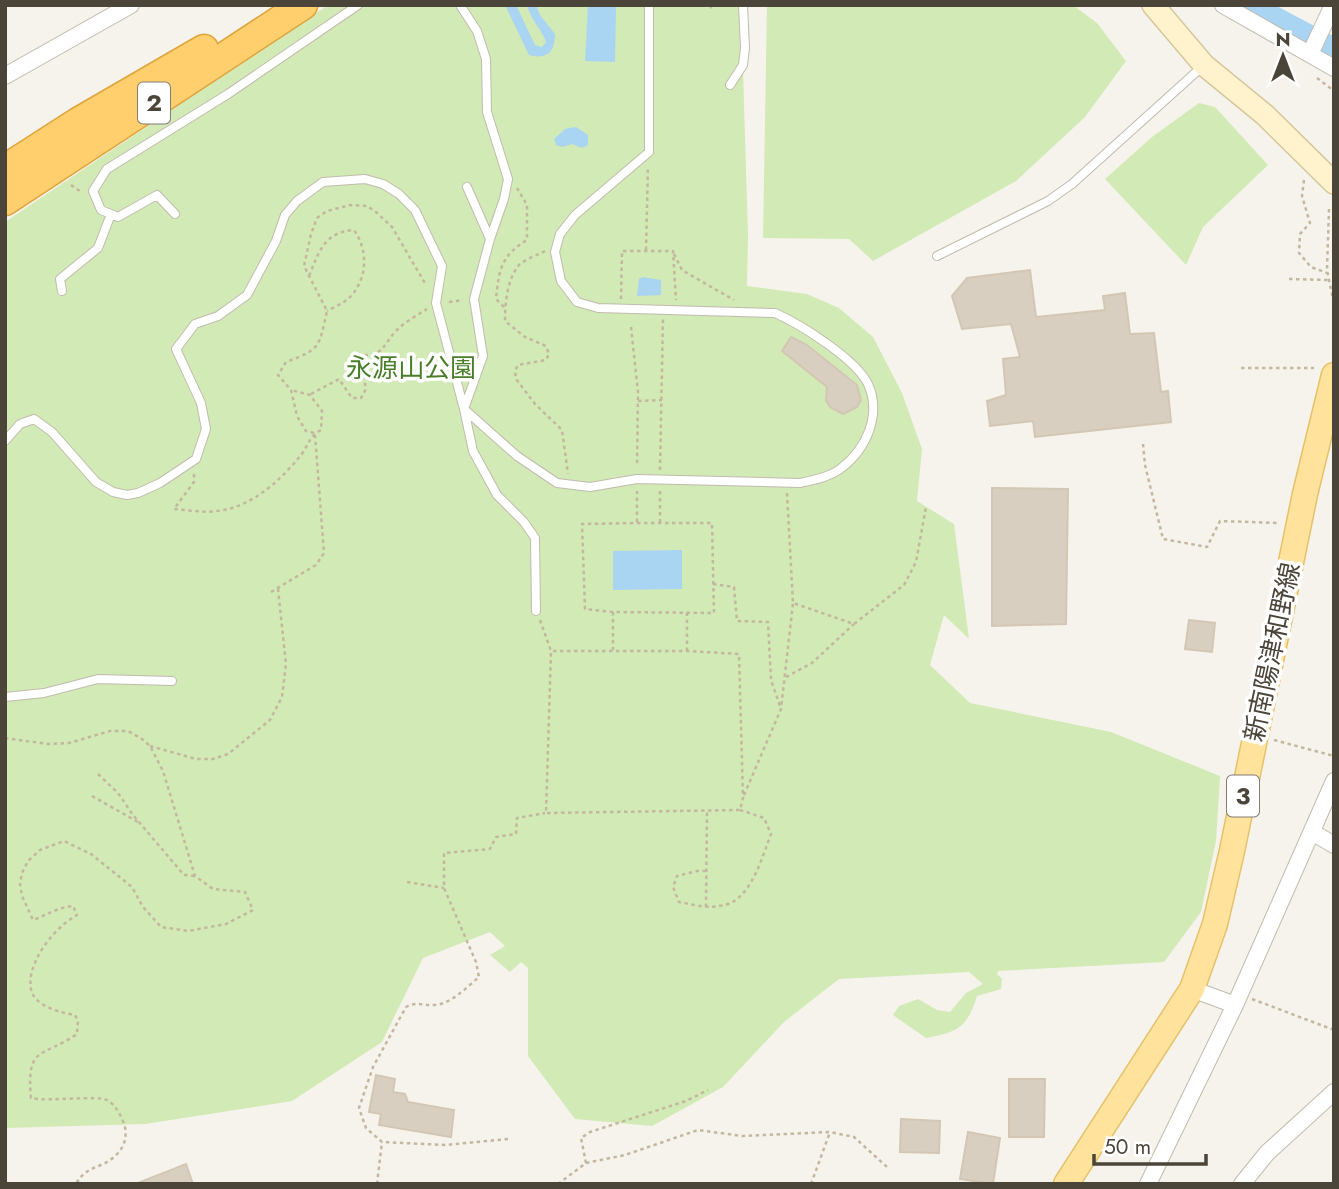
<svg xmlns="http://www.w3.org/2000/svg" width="1339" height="1189" font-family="Jost,'Noto Sans JP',sans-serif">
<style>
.green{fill:#d2eab5}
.water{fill:#a9d4f2}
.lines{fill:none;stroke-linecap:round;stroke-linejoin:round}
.river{stroke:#a9d4f2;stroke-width:26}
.building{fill:#d8cfc1;stroke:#d3c7b4;stroke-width:2}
.lane-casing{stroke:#c2bbae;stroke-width:10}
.street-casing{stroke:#c2bbae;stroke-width:18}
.secondary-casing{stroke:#d6c79b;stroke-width:24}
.primary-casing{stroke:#e6c16a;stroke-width:27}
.highway-casing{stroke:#e0a43c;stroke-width:31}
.path{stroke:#c4b79f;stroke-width:2.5;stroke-dasharray:3.5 3.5;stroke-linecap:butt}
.lane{stroke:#fff;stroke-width:8}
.street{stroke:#fff;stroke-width:16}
.secondary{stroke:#fff3cd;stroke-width:21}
.primary{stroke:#ffe39c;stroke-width:24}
.highway{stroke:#ffcf6e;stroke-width:28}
.labels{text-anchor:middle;stroke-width:7;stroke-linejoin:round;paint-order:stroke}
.shield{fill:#fff;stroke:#817c74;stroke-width:2}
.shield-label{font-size:24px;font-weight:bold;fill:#4b4439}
.park-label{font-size:26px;fill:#4a7f2a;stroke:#fff}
.street-label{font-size:26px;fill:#4b4439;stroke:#fff}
</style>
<rect width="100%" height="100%" fill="#f6f3ec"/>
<!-- green -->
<path class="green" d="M328,5H741L748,236L747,286L807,294L839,308L873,337L902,393L922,449L917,501L954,524L969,639L944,615L930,665L970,703L1111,732L1220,776L1216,841L1201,912L1164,962L998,971L997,974L1002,979L1001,989L977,996C967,1028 958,1032 926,1038L893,1015L899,1006L918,999L937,1010L950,1012L966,993L983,984L969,972L839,979L784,1022L723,1087L652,1126L575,1119L528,1056V968L521,962L510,972L490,955L505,946L490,932L423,958L382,1042L292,1101L145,1124L5,1128V222Z
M767,5H1073L1097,23L1126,61L1085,117L1016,181L873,261L849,239L763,238Z
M1199,103L1215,107L1268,165L1203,227L1186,265L1105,179L1152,137Z"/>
<!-- water -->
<path class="water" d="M505,5H516L535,45L542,47L546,42C541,28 531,21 527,5H536L540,15L555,34C555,52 547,60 529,55Z
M588,5H616L615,62L585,61Z
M576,127L588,135V145L582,148L572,144L562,147L556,145L554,139L565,129Z
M642,277L661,280V295L637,296L639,279Z
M682,550V589L613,590V551Z"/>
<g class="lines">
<!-- river -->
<path class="river" d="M1247,5L1334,51"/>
</g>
<!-- building -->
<path class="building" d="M1030,270L1036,317L1105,310L1103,296L1125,293L1130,334L1154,333L1161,392L1168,391L1171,422L1035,437L1033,421L990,426L987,401L1006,395L1003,359L1020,357L1011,324L962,329L952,296L967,278Z
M791,337L807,345L857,385L861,400L857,407L843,414L830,407L826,400L827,387L782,351Z
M992,488L1068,489L1066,624L992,626Z
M1189,620L1215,623L1212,652L1185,649Z
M376,1075L395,1079L393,1092L405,1094L408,1102L454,1110L451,1137L379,1125L381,1114L369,1112Z
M1009,1079H1045L1044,1137H1009Z
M901,1119L940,1121L939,1153L900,1152Z
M968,1132L1000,1138L993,1184L960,1179Z
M186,1164L193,1184H138V1183Z"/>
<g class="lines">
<!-- lane casing -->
<g class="lane-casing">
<path id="lane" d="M460,5L477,31L486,59L487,112L508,179L504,199L490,239L474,299L483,356L464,409L473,451L497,495L524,522L535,538L536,611
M730,85L743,65L745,48L743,5
M467,187L490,239
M175,214L157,195L118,217L101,210L93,191L107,169L228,94L358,5
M937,256L1048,201L1072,184L1204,65
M62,291L60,279L98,248L111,214
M5,441L20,424L34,419L52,432L96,482L113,492L127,495L138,493L160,483L196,459L206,429L201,403L176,349L195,324L218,316L247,295L276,241L285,215L297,201L323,182L365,179L383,184L399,194L415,210L442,266L436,303L464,409L517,456L557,483L590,487L637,479L800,483C814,480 829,477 840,469C866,450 882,415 868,384C856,359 800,324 775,313L598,308L577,302L561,281L555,252L560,234L575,215L649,152V5
M5,697L44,693L98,679L172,681"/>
</g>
<!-- street casing -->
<g class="street-casing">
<path id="street" d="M1223,5L1334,68
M1310,54L1333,5
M5,76L131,5
M1312,832L1334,845
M1192,989L1235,1005
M1148,1184L1235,1005L1334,781
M1242,1184L1267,1153L1334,1092"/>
</g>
<!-- secondary casing -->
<g class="secondary-casing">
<path id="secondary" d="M1153,5L1204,65L1265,115L1334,183"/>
</g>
<!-- primary casing -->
<g class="primary-casing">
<path id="primary" d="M1066,1184L1192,989L1215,924L1232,851L1305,494L1334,375"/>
</g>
<!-- highway casing -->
<g class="highway-casing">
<path id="highway" d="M5,169L78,122L204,49
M5,201L303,5"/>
</g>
<!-- path -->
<path class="path" d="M711,5V10
M1317,78L1334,91
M1304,180L1302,196L1310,223L1300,234L1299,253L1311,267L1327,273
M71,185L78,190L83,191
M1329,209L1327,270L1334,304
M646,250L648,166
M545,251C538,255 525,259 519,265C507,279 505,304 505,321L525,337L546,346L549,354L546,360L518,365L515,371L516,379L535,404L562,430L568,474
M674,254L682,270L734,300
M309,276C319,252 324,232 354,230C368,250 368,277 351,296C345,303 334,307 327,311
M1289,279L1328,280
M621,299L622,251H673L676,300
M449,302L463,300
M504,307L496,299C499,269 501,256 527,240V205L517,188
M631,327L638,392L637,466
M1241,368H1314
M311,394L339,379L352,398H361L366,389L360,356C385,354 381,348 395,332C403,323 416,316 427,309
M638,401L662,400
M314,433L306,431L297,416L291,390L278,375L286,362C321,349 319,347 327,311L304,266L311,234L317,218L327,211L350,205L367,206L376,212L392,227L426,285
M1143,444L1145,465L1163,539L1207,547L1220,521L1278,523
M660,470L663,319
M194,474V482L174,509C188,510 204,513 217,511C252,507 280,481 301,455C308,446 310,435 321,430L322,411L310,395L291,390
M660,491V523
M787,493L793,603L854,624L904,585L916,562L926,507
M637,522V491
M637,523H712L714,613L613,612L585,609L582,524Z
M713,584L734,587L737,621L768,622L771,680L780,706
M271,592L316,565L324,553L315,435
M613,612V650
M540,620L551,651L546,813L740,810L743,798L739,654L687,651H551
M687,651V612
M786,677L812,663L854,624
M5,738L48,744L69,743L110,731H128L142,739L150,746L163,771L195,876L213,889L245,892L253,910L226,924L188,931L161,927L143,907L132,887L91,854L64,841L40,850L28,861L22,873L20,884L22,896L33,920C47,915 58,907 73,906L77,915C55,927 23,965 32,993C38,1007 62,1013 75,1015L78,1021L77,1034C42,1058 26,1045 31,1098C49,1102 97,1095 107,1100C116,1105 122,1117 125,1127C127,1138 124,1148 115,1156C102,1169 86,1165 76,1184
M1274,740L1334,756
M150,746L196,759H213L228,754L270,720L282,697L286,664L278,589
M98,774L118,793L133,815L184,875L195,876
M744,795L781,709L793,603
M92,796L138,822
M706,871H697L677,876L673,887L679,902C694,905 709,909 724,905C751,900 762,857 771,834L764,818L740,810
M407,882L444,888
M706,907L707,810
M1252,999L1334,1030
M508,1139L445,1145L382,1142L366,1128L359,1108L373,1067L406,1007C417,1001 423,1006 434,1005C450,1005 467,987 479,977L476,962L444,888V853L490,849L496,837L516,834L517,818L545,813
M586,1163L581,1138L590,1132L686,1101L708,1090
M377,1184L382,1142
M558,1184L586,1163L625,1155L698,1130L742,1136L830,1132L854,1137L887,1167
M811,1184L830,1132"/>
<!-- lane -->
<use href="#lane" class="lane"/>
<!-- street -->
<use href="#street" class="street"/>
<!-- secondary -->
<use href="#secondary" class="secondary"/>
<!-- primary -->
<use href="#primary" class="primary"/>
<!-- highway -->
<use href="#highway" class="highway"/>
</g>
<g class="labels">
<!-- shield labels -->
<g class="shield">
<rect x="138" y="82.5" width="32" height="41" rx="5"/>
<rect x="1227" y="775.5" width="32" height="41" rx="5"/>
</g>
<g class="shield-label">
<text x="154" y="111">2</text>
<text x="1243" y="804">3</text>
</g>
<!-- park labels -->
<g class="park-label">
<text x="411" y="377">永源山公園</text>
</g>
<!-- street labels -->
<g class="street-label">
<text transform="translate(1272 652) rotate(-78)" y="9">新南陽津和野線</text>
</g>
</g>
<!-- border -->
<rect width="1339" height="1189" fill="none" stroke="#4b4439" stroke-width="14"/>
<!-- north arrow -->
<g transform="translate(1283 56)" stroke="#ffffff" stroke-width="5" paint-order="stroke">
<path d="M0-5L12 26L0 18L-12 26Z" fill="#4b4439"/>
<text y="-10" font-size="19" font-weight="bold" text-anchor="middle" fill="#4b4439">N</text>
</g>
<!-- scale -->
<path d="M1094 1154v10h112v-10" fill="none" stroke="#4b4439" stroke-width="3.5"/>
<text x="1104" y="1154" font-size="21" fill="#4b4439" stroke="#ffffff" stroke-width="5" paint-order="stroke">50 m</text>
</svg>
